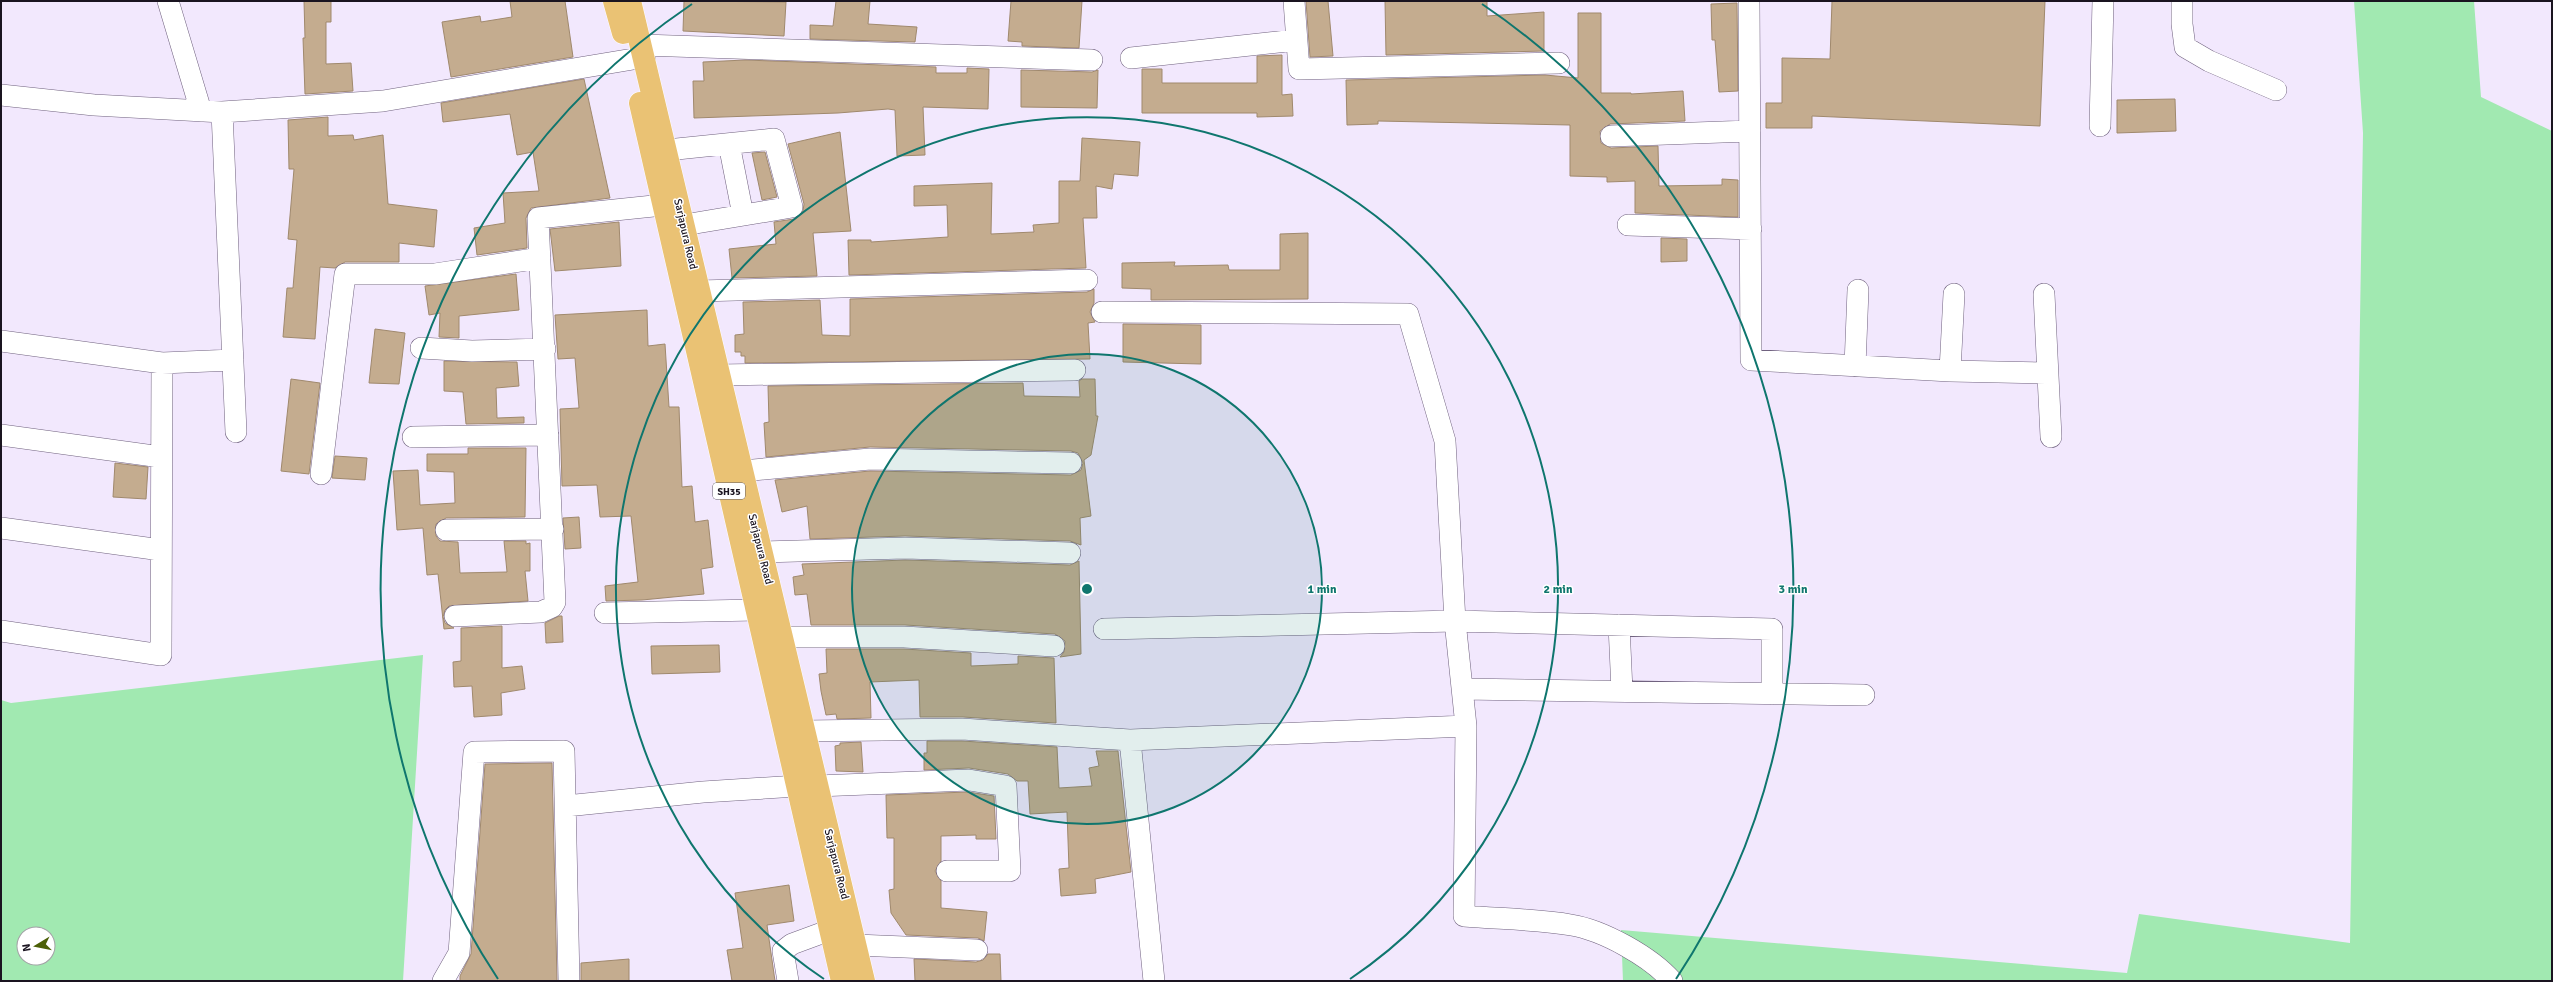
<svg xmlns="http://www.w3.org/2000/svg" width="2553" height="982" font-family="Signika,sans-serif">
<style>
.green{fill:#a1e9b1;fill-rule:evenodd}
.building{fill:#c4ac8f;stroke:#a0896d}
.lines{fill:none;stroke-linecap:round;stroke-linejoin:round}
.minor-casing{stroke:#70627f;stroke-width:22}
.major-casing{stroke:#fff;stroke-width:23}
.minor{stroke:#fff;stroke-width:21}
.major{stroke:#eac274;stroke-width:22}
.ring{fill:none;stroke:#0f766e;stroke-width:2}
.labels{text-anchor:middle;stroke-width:3;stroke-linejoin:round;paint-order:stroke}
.shield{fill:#fff;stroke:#5f5a63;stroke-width:1}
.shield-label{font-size:10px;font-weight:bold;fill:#1a1420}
.street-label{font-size:11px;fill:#1a1420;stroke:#fff}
.centre{fill:#0f766e;stroke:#fff;stroke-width:2}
.ring-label{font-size:12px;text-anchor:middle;font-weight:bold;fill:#0f766e;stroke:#fff;stroke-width:3;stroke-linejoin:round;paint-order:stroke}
</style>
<rect width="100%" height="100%" fill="#f2e8fd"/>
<!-- green -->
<path class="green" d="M2354,1H2474L2481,97L2552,131V981H1623L1621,930L2127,973L2139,914L2350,943L2363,133Z
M423,655L403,981H1V700L11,703ZM24,934H48V958H24Z"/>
<!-- building -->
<path class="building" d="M304,1H331V22H326V64L351,63L353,91L305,94L303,38H305Z
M510,1H565L573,57L451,77L442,22L480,16L481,22L512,17Z
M684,1L786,2L784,36L683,31Z
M836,1H870L868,24L917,27L915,42L810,39V25L833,26Z
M1011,1H1082L1079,48L1022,46V42L1008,41Z
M1306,1H1328L1333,56L1310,57Z
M1385,1H1487V16L1544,12V51L1386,55Z
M1832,1H2045L2040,126L1812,116V128H1766V103H1782V58L1830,59Z
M1737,3L1738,91L1719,92L1715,40H1712L1711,4Z
M1578,13H1601V93H1631V94L1683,91L1685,121L1610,124L1600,131L1601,143L1611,148L1658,146L1659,186L1722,185V179L1738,180V217L1635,213V181L1607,182V177L1570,176V125L1378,121V124L1347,125L1346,80L1545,75L1578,78Z
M1282,55V95L1292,94L1293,116L1257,117V113H1142V69H1162V83H1257V56Z
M745,60L936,67V73H967V68L989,69L988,109L923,107L925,155L897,156L895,110L888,109L838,113L694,118L693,81H704L703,62Z
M1021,70L1092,72L1098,70L1097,108L1021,107Z
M584,79L610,198L531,208L526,218L527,248L477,255L474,228L505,223L503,193L539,191L533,152L517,155L510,114L443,122L441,103Z
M2175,99L2176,131L2117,133V100Z
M328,117V136L353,135L354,140L383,135L388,204L437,210L434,247L399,243V262H345L335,268L320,267L315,339L283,337L287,288H293L297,240L288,239L294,169H289L288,120Z
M840,132L851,231L813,233L817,276L732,278L729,249L776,244L774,222L794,219L803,211L804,204L788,144Z
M1082,138L1140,142L1138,176L1114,174L1112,189L1096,186L1097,218H1083L1086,268L849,275L848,240H871V242L948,237L947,205L914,206V186L992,183L991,234L1034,232L1033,225L1059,223V181H1080Z
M765,152L777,197L762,200L752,153Z
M619,222L621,266L555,271L550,229Z
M1308,233V299L1151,300V289L1122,288V263L1175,262L1174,266L1228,265L1229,270H1280V234Z
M1661,238L1687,239V261L1661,262Z
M516,274L519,310L459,316V338L439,337L440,313L429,315L425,286Z
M1094,289V303L1090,312L1095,322L1088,323L1090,359L745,363V356H741V352H735V335L744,334L743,302L820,300L822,335L850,336V299L1087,292Z
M647,310L648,346L665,344L669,407H679L682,487L692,486L695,522L708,520L713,567L701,569L704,594L642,600L606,601L605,586L638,582L631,516L600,517L597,485L562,486L560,409L579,408L575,358L558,359L555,315Z
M1123,324L1201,325V364L1123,362Z
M375,329L405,333L399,384L369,383Z
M444,361L517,362L519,386L496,388L497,418L524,417V423L466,424L463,392L444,391Z
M291,379L320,383L309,474L281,471Z
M1082,379H1095L1096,416H1098L1091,455L1084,460L1091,516L1080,518L1081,545L1070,541L905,536L810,539L807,506L782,512L775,480L870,471L1071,475L1081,470L1083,463L1078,453L1071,451L870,447L766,457L764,423L769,422L768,386L1023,383L1024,396L1080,397L1079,381Z
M468,448H526L525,517L446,518L436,524V536L440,541L458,542L460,573L507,572L504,541H526V544L530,543V571H525L528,601L449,606L445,610L443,617L445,623L454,628L444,629L438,574L427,575L423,528L397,530L393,471L418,470L420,505L455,503L454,472L427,471V454H468Z
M335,456L367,458L365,480L332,478Z
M115,463L148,467L146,499L113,497Z
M579,517L581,548L565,549L563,518Z
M905,560L1070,565L1079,561L1081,654L1060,657L1064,652L1065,641L1055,634L905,625H811L807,594L795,595L793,577L804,575L802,564Z
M559,616H562L563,642L546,643L545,623Z
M502,626V668L522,666L525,689L501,693L502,715L474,717L472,686L454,687L453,662L461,661V628Z
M719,645L720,672L652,674L651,646Z
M826,649H904L971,653V666L1018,664V656L1054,658L1056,723L963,717H920L919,680L870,682L871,718L837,719L836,714L826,715L821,691L819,674L827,673Z
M927,741H962L1057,747L1059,788L1092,786L1089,768L1099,766L1096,751H1118L1131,872L1095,879L1096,893L1061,896L1059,869L1069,868L1067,812L1030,814L1028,781H1017L1008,774L969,768L924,770V753H927Z
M861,742L863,772L836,771L835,746L840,745V743Z
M552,763L557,981H460V976L471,954L485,764Z
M968,792L994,796L996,839H976V835L941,836V861L935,871L941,881V908L987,912L984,941L978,938L906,935L891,913L889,890L894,889V838H887L886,795Z
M789,885L794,921L767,925L775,981H732L727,950L743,948L735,893Z
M988,954H1000L1001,981H915L914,959L976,962L983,960Z
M629,959V981H581V963Z"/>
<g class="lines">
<!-- minor casing -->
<g class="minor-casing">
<path id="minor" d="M168,1L201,111
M1294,1L1299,69L1559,63
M1749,1L1751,360L1950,371L2046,373
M2182,1V24L2185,47L2209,61L2276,90
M642,45L1092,60
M1131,58L1296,40
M1,95L94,105L222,112L383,101L645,57
M222,112L236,432
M2100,126L2103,1
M1611,136L1750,131
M729,144L743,215
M667,150L774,139L792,207L684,225
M1628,225L1751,229
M699,291L1087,280
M2044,294L2051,437
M1102,312L1408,314L1445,441L1455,621L1466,726L1464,916C1499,919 1536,919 1571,925C1603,930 1651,957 1672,981
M1,341L162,363L233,360
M421,348L472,351L545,349
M1855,366L1858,290
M1950,371L1954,294
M719,375L1075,370
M1,435L161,457
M413,437L548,435
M742,471L870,459L1071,463
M321,474L345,274H435L540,258
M1,528L161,550
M446,530L553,529
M762,552L905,548L1070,553
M605,613L756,610
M455,616L541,612L552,607L555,602L538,218L663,205
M1619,625L1622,691
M1104,629L1455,621L1772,629V694
M1,631L161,655L162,363
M781,637H904L1054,646
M1463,689L1864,695
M804,731L962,729L1130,740L1466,726
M1130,740L1154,981
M817,786L969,780L1006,786L1010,871H947
M566,806L703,792L797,786
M856,945L977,950
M443,981L459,953L474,752L564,751L569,981
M788,981L783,951L792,944L830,930"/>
</g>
<!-- major casing -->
<g class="major-casing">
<path id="major" d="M614,1L623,33
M630,1L864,981
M640,103L842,981"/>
</g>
<!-- minor -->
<use href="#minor" class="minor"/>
<!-- major -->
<use href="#major" class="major"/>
</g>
<!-- distance rings -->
<circle cx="1087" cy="589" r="235" fill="#0f766e" fill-opacity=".12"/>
<g class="ring">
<circle cx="1087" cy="589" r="235"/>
<path d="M824 979A471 471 0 1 1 1350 979"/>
<path d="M498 979A706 706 0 0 1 692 4M1482 4A706 706 0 0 1 1676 979"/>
</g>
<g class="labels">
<!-- shield labels -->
<rect class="shield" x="713" y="483" width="32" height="16" rx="3"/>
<g class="shield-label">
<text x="729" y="495">SH35</text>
</g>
<!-- street labels -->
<g class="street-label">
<text transform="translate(686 234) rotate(77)" y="4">Sarjapura Road</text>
<text transform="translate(761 549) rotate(76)" y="4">Sarjapura Road</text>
<text transform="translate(837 864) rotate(76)" y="4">Sarjapura Road</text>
</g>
</g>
<circle cx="1087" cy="589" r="6" class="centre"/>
<g class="ring-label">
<text x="1322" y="593">1 min</text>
<text x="1558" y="593">2 min</text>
<text x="1793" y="593">3 min</text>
</g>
<!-- border -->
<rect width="2553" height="982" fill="none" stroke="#1a1420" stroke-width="4"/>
<!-- north arrow -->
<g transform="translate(36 946) rotate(260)"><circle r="19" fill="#ffffff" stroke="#a3a1a6"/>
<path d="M0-3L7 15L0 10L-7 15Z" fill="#4c6007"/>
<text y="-6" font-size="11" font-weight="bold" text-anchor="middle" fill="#1a1420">N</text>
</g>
</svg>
